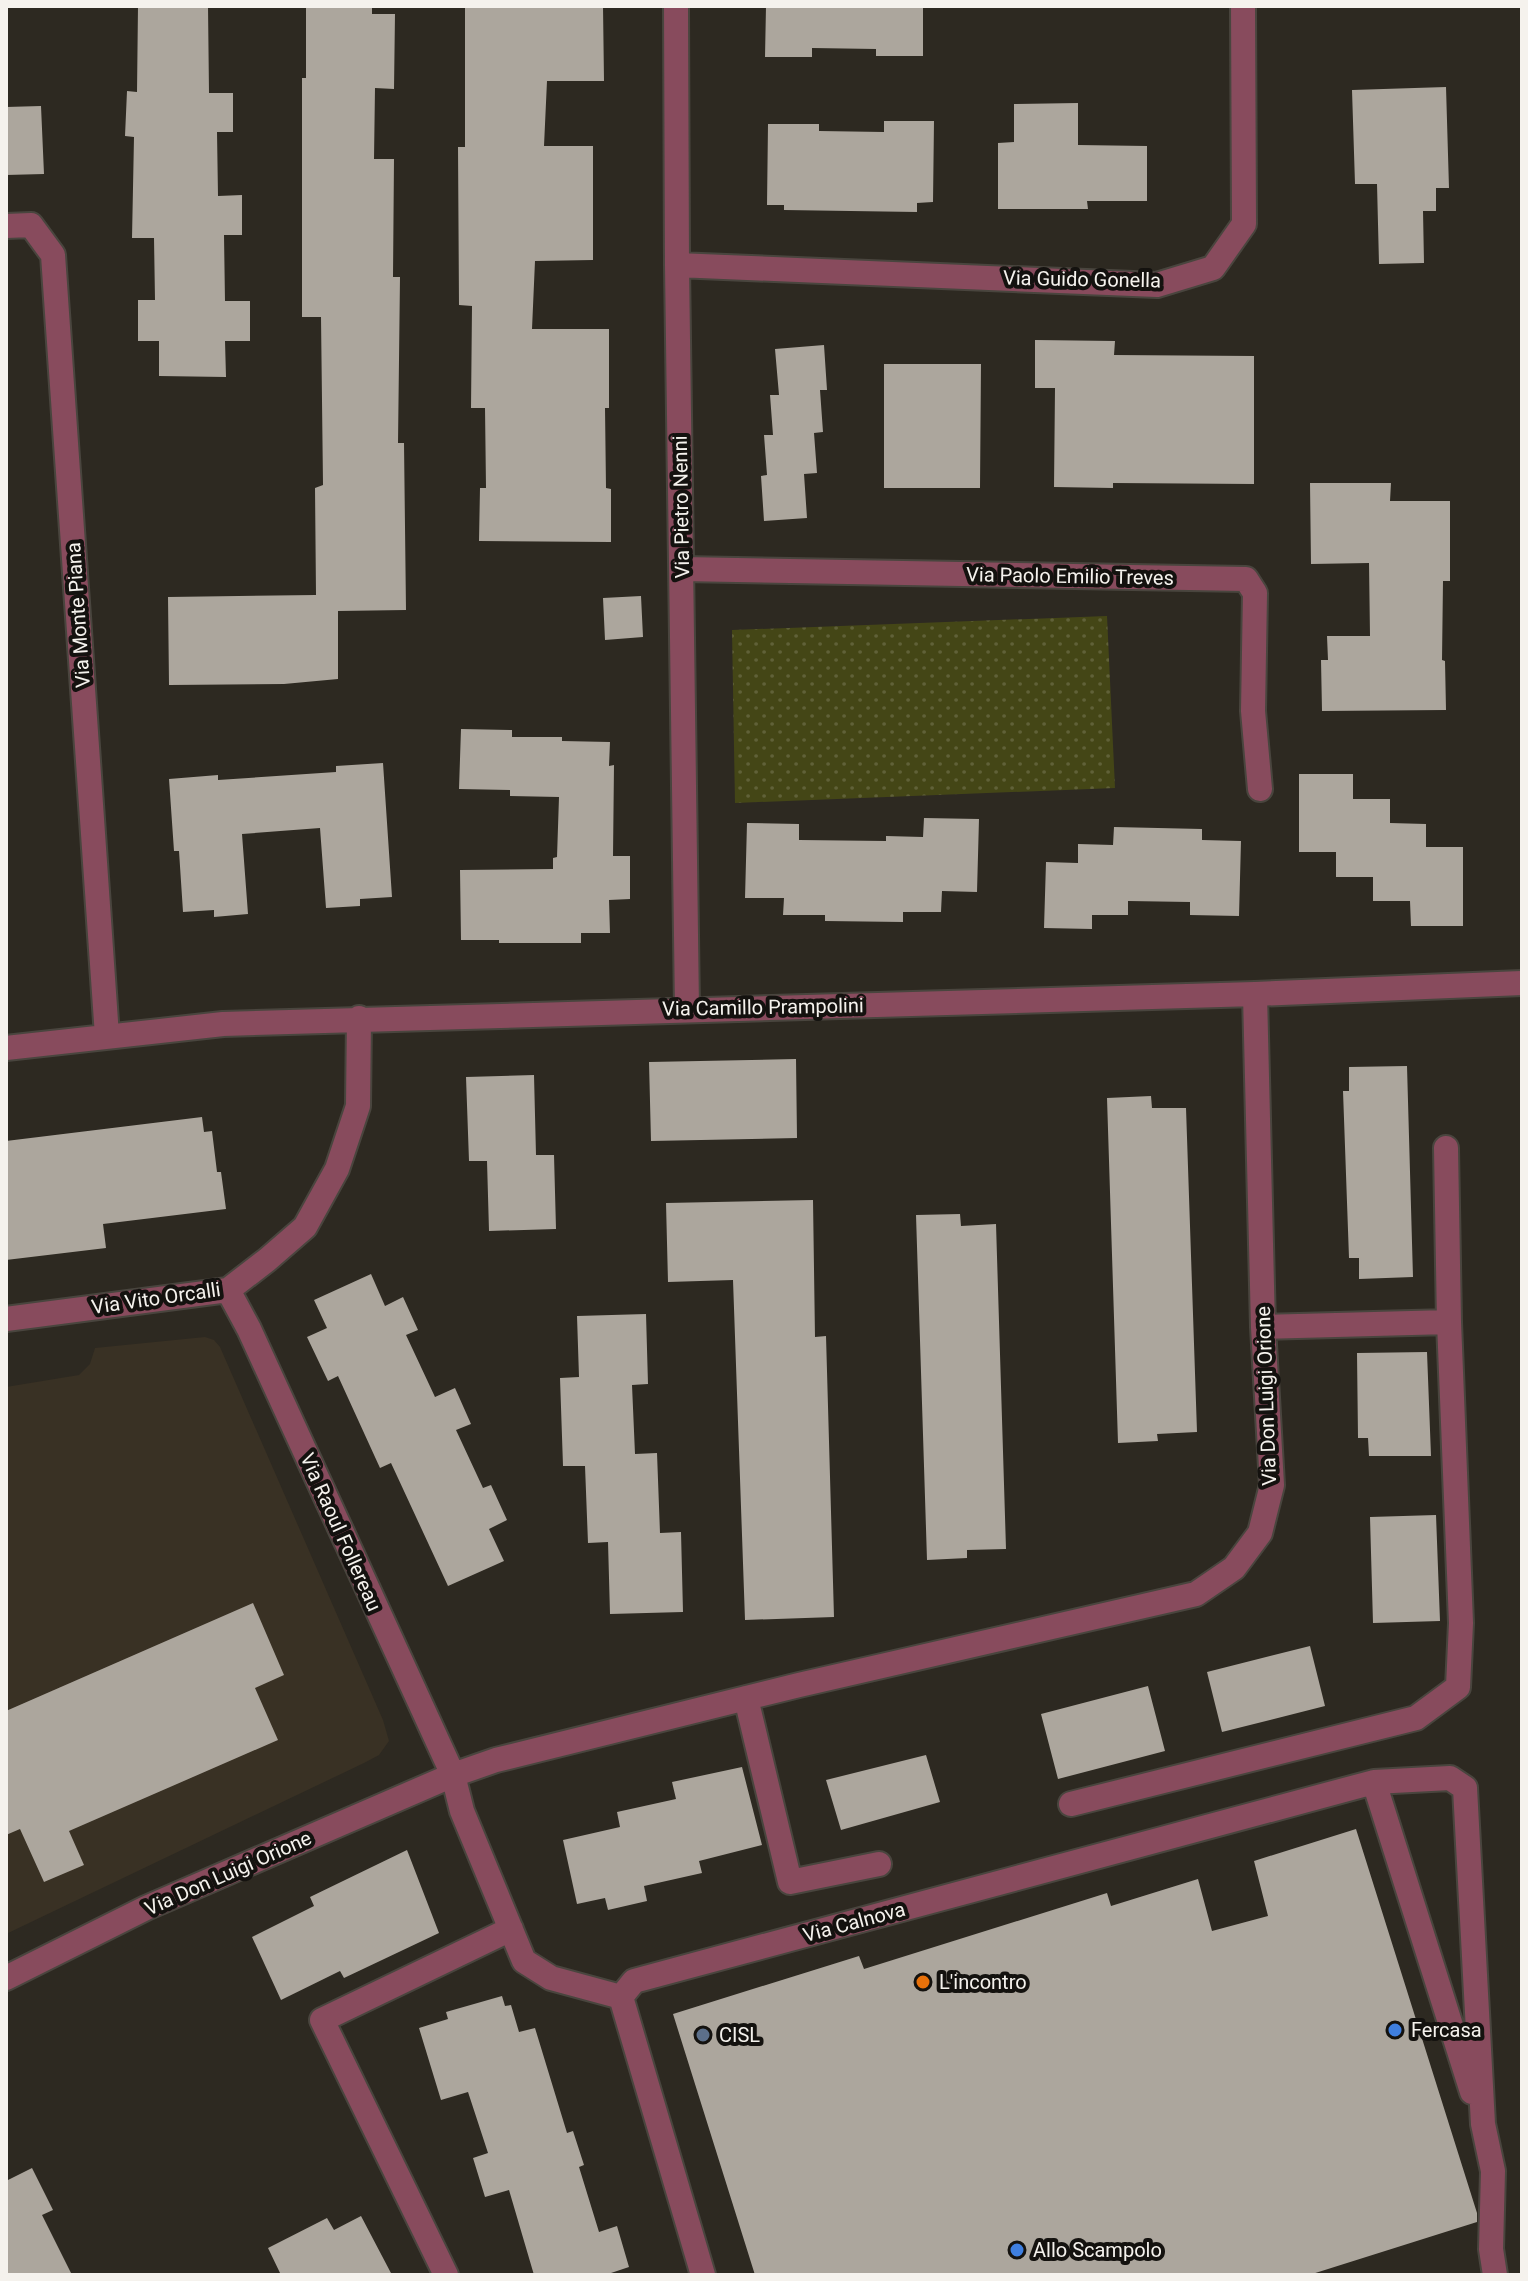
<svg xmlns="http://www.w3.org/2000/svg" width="1528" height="2281" font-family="Roboto,sans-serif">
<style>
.built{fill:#393124}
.green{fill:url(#green-dots)}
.building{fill:#aca69d}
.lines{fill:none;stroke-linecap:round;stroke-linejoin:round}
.street-casing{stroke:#49453e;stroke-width:28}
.street{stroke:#884b5d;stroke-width:24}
.food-dot{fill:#e8710a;stroke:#14120f;stroke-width:3}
.shop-dot{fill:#3f7fe0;stroke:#14120f;stroke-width:3}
.service-dot{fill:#5c6f8a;stroke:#14120f;stroke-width:3}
.labels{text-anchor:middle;stroke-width:8;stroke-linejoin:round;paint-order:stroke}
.street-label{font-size:20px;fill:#f5f2ed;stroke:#14120f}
.poi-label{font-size:20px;fill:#f5f2ed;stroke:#14120f;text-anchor:start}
</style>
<defs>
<pattern id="green-dots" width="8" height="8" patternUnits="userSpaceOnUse" patternTransform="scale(2)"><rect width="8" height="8" fill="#444616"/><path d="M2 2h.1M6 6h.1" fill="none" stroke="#606138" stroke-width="1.8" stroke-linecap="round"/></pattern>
</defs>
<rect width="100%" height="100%" fill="#2d2921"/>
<!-- built -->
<path class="built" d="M205,1337L214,1340L220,1347L383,1720L389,1741L379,1755L364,1763L6,1934V1387L79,1375L90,1364L95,1348Z"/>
<!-- green -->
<path class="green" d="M1107,616L1115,788L735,803L732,630Z"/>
<!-- building -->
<path class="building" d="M138,6H208L209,93H233V132H217L218,196L242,195V235H224L225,301H250V341H225L226,377L159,376V341H138V300H155L154,238H132L134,137L125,136L127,91L137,92Z
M306,6H372V14H395L394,89L375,88L374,159H394L393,277H400L398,443H404L406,610L338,611V679L284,684L169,685L168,597L316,595L315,488L323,485L321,317H302V78H306Z
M465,6H603L604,81H547L544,146H593V260L535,261L532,329H609V408H605L606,488L611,489V542L479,541L480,488H486L485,408H471L472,306L459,305L458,147H465Z
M766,6H923V56H876V49L812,48V57H765Z
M1446,87L1449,188H1436V211H1423L1424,263L1379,264L1377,184H1355L1352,90Z
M1078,103V145L1147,146V201H1087L1088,209H998V143L1014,142V104Z
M41,106L44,174L6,175V107Z
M884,121H934L933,202L917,203V212L784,210V205H767L768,124H819V131L884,132Z
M1035,340L1115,341L1114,355L1254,356V484L1113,483V488L1054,487L1055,388H1035Z
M824,345L827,390H820L823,432L814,433L817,473L804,474L807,518L764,521L761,476L767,475L764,435H773L770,395H779L775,349Z
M884,364H981L980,488H884Z
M1310,483H1391L1390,501H1450V581H1443L1442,660L1445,661L1446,710L1322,711L1321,660H1328L1327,636H1370L1369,563L1311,564Z
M641,596L643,637L605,640L603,598Z
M461,729L512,730V737H562V741L610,742L609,766L614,765L613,856H630V899L609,900L610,933H581V943H499V940H461L460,870L553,869V858L557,857L559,797L510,796V790L459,789Z
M383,763L392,897L360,899V906L326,908L320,828L242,834L248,914L214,917V910L183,912L179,851H174L169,779L218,775V780L336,772V766Z
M1299,774H1353V799H1390V823L1426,824V847H1463V926H1411L1410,901H1373V877H1336V852H1299Z
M924,818L979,819L977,892L942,891L941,912H903V922L825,921V915H783L784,898H745L747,823L799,824V840L886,841V836L923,837Z
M1114,827L1202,829V840L1241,841L1239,916L1190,915V902L1128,901V915H1092V929L1044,928L1046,862L1078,863V844L1113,845Z
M796,1059L797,1138L651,1141L649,1062Z
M1407,1066L1413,1277L1359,1279V1258H1349L1343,1091H1349V1067Z
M534,1075L536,1155H554L556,1229L489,1231L487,1161H469L466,1077Z
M1151,1096L1152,1108H1186L1197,1432L1157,1434L1158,1441L1118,1443L1107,1098Z
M202,1117L204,1132L212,1131L217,1172H221L226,1209L103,1224L106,1248L6,1260V1141Z
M813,1200L815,1337L826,1336L834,1617L745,1620L733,1280L668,1282L666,1203Z
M960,1214L961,1226L996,1224L1006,1549L967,1550V1558L927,1560L916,1215Z
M371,1274L385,1306L403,1297L418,1330L406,1335L435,1397L455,1388L471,1424L456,1430L483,1488L491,1485L507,1520L489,1529L504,1561L448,1586L391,1463L380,1468L338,1376L328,1381L307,1337L327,1328L314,1300Z
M646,1314L648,1384L632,1385L635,1454L657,1453L660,1533L681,1532L683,1612L610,1614L608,1542L588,1543L585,1466H563L560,1378L579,1377L577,1316Z
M1427,1352L1431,1456H1369L1368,1438H1358L1357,1353Z
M1436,1515L1440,1621L1373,1623L1370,1517Z
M253,1603L284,1675L255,1688L278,1740L69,1831L84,1865L44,1882L20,1829L6,1835V1711Z
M1310,1646L1325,1706L1222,1732L1207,1672Z
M1148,1686L1165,1751L1058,1779L1041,1714Z
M926,1755L940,1802L841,1830L826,1780Z
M742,1767L762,1845L699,1861L702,1873L644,1886L647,1901L608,1910L605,1898L577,1904L563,1840L620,1827L617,1812L676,1799L672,1782Z
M1356,1829L1477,2213V2222L1309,2275H755L673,2014L859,1956L864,1969L1107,1893L1111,1906L1198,1879L1212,1931L1268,1916L1254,1861Z
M407,1850L439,1933L344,1978L340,1971L281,2000L252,1937L314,1906L310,1897Z
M502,1996L505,2006L511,2005L519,2032L535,2028L567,2133L573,2131L584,2165L579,2167L599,2232L617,2226L629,2267L605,2275H534L509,2190L485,2197L473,2158L488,2153L468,2092L441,2100L419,2028L448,2019L446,2012Z
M32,2168L53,2210L42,2215L72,2275H6V2181Z
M361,2216L392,2275H281L268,2248L327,2218L334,2230Z"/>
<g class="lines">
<!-- street casing -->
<g class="street-casing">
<path id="street" d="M676,6L677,265L687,1009
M6,226L31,225L53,255L107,1036
M677,265L1157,285L1213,268L1244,224L1243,6
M682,569L1246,579L1255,593L1253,711L1260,789
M6,1048L223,1024L1255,994L1522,983
M228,1290L249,1329L453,1775L462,1811L524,1961L551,1978L621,1997
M6,1319L228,1290L267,1260L305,1227L337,1169L358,1106L359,1018
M1263,1327L1449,1322
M746,1698L790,1882L879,1864
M1374,1782L1472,2092
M1071,1804L1416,1718L1458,1687L1461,1623L1449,1322L1446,1148
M6,1978L146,1908L453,1775L496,1760L799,1685L1196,1594L1234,1568L1260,1533L1272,1485L1263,1327L1255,994
M446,2275L322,2020L511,1929
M703,2275L621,1997L634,1981L1374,1782L1450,1778L1465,1788L1483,2124L1493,2171L1491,2249L1495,2275"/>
</g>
<!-- street -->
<use href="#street" class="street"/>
</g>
<!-- markers -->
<circle class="food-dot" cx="923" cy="1982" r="8"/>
<g class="shop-dot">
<circle cx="1395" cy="2030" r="8"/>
<circle cx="1017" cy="2250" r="8"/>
</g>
<circle class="service-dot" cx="703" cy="2035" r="8"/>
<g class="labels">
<!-- street labels -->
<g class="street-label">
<text transform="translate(1082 279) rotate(1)" y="7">Via Guido Gonella</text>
<text transform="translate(681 507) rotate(-91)" y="7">Via Pietro Nenni</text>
<text transform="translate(1070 576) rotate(1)" y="7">Via Paolo Emilio Treves</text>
<text transform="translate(78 615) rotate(-94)" y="7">Via Monte Piana</text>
<text transform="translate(763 1007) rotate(-1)" y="7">Via Camillo Prampolini</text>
<text transform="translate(156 1298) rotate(-8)" y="7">Via Vito Orcalli</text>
<text transform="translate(1266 1396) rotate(-92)" y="7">Via Don Luigi Orione</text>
<text transform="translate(341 1532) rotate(66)" y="7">Via Raoul Follereau</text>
<text transform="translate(228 1873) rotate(-24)" y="7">Via Don Luigi Orione</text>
<text transform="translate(854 1922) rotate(-15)" y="7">Via Calnova</text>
</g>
<!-- poi labels -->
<g class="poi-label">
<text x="939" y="1989">L'incontro</text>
<text x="1411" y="2037">Fercasa</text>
<text x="719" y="2042">CISL</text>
<text x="1033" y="2257">Allo Scampolo</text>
</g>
</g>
<!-- border -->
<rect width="1528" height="2281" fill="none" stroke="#f5f2ed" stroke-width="16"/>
</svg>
